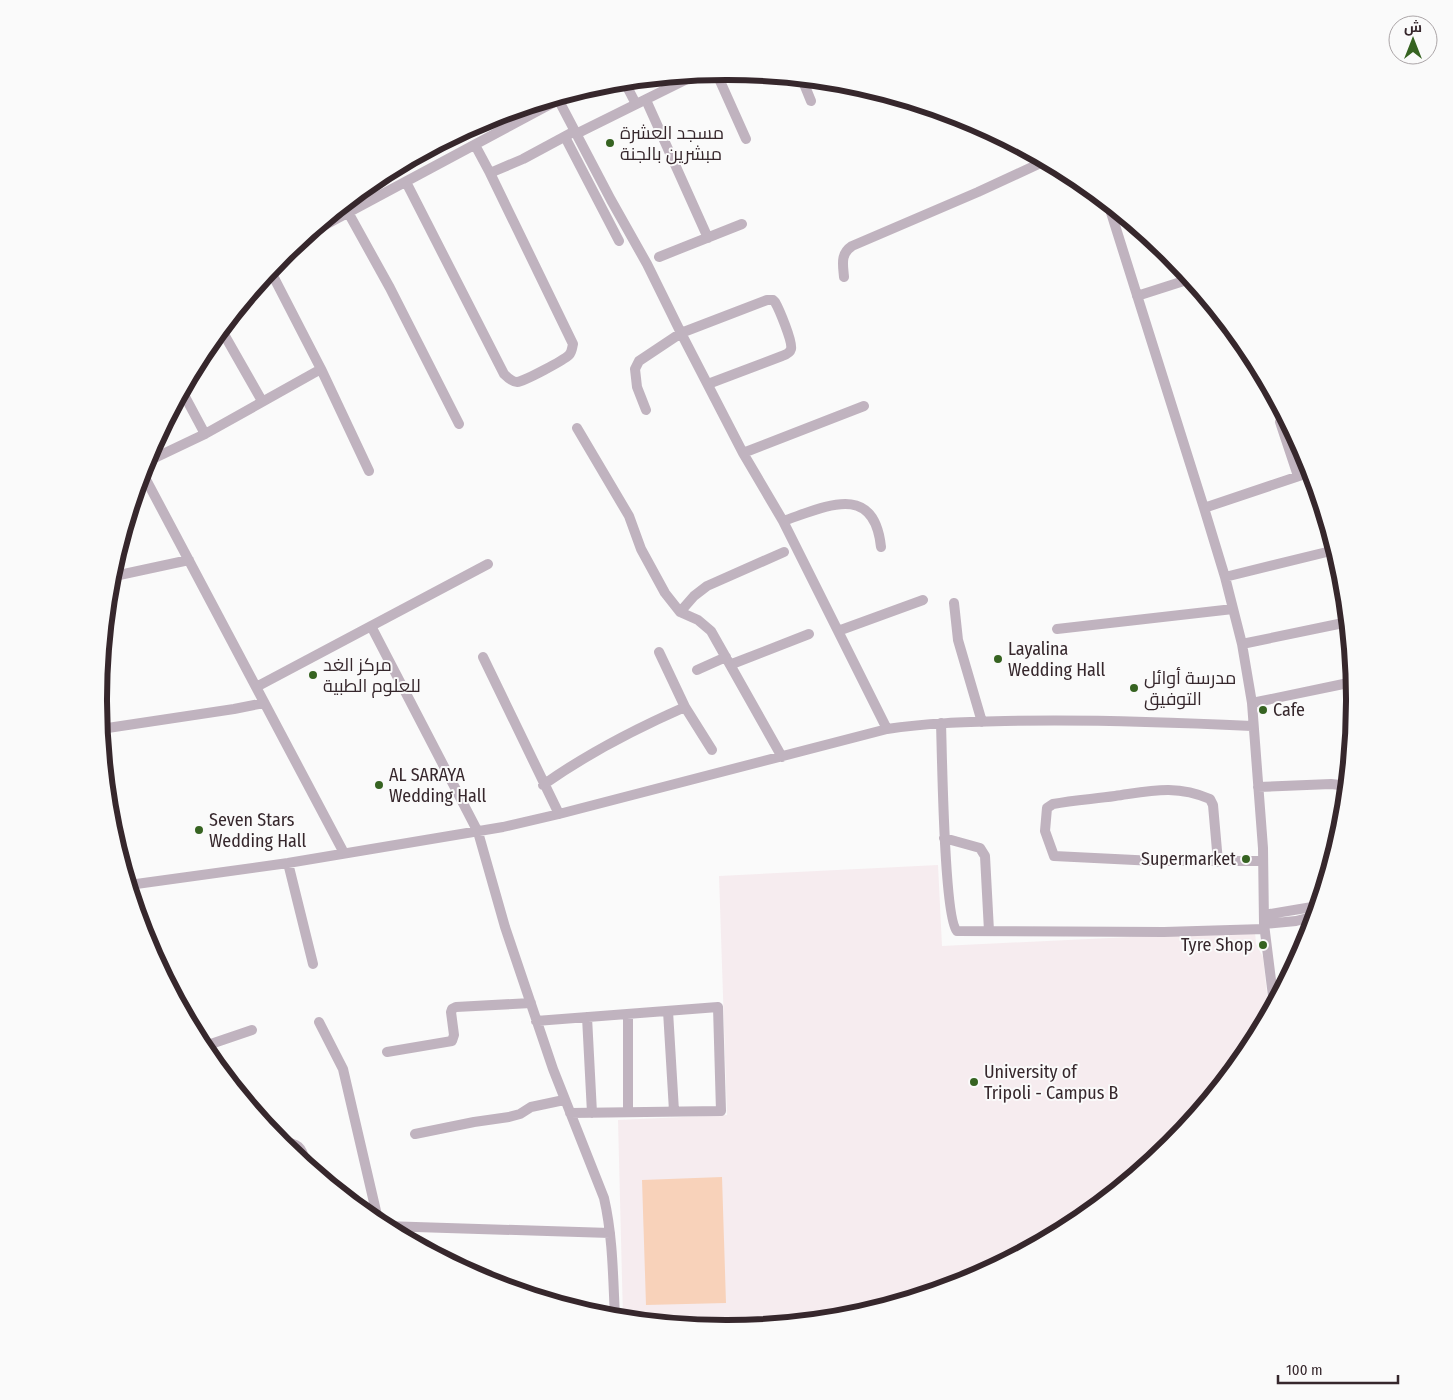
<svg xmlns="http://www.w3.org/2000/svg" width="1453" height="1400" font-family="'Fira Sans Condensed',Cairo,sans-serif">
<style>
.built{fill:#f6ecef}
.grass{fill:#f8d2ba}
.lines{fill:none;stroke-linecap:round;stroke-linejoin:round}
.minor{stroke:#c0b3bf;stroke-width:10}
.poi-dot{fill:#366321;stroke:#fafafa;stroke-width:2}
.labels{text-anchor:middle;stroke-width:4;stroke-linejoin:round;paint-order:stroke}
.poi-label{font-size:18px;fill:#36272c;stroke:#fafafa;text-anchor:start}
.rim{fill:none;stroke:#36272c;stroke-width:6}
</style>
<rect width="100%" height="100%" fill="#fafafa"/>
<!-- built -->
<path class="built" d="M938,865L942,946L1255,931L1256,944L1263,957L1269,1013L1249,1050L1171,1145L1076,1223L967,1281L849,1317L726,1329L623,1318L618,1120L727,1115L719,876Z"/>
<!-- grass -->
<path class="grass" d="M722,1177L726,1303L646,1305L642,1180Z"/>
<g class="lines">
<!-- minor -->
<path class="minor" d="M716,72L746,139
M802,79L811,101
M624,81L636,104
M557,97L611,200L647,264L681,333L743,453L783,521L887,729
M646,100L708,238
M576,134L697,74
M565,137L619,241
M475,145L490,173
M406,182L504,374C507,377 512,382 517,382C525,381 564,360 569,355C572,352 572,348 573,344L490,173L523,159L575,131
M1108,203L1204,508L1225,577L1242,644L1252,703L1263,848L1264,924L1274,1004
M344,205L390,288L459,424
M308,234L558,100
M659,257L742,224
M270,270L321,369L369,471
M844,277C843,265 840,254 852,246L978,192L1045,161
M1137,296L1190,279
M221,329L262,401
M182,391L205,434
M646,410L637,387L635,369L639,361L681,333L767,300H773L775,302C779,309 793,342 791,349C790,353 785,355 782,356L708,384
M1280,422L1298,476
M577,428L629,516L641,549L665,593L680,612L698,620L711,631L782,757
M743,453L864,406
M144,463L205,434L321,369
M142,472L344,853
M1204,508L1311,472
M783,521C825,507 874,481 881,547
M110,577L189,560
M1225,577L1335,550
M954,603L958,640L982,722
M680,612L694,596L707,586L784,552
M371,626L478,832L505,927L553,1069L604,1198C613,1237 613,1278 615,1318
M1057,629L1233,609
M838,631L923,600
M1242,644L1348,622
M659,652L685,707L712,750
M483,657L559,814
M732,664L809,634
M697,670L726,657
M256,687L488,564
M1252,703L1353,682
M941,723C942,751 944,919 957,931L1164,932L1264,929
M101,729L234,709L264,703
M543,785C588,753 635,729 685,707
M1258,787L1331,784L1340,785L1342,790L1340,834
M944,838L980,848L985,856L989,931
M1218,862L1213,805L1210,799C1176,784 1150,791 1115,796C1094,799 1074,800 1053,804L1047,808L1045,831L1054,856L1155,861H1263
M288,863L313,964
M129,885L288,863L503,827L559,814L887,729C926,723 965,722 1005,721C1088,719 1170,722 1252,726
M1264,915L1318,906
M1264,924L1296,921L1315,916
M668,1011L674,1111
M628,1014V1112
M587,1017L592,1113
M536,1021L718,1007L721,1111L570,1113
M319,1022L343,1069L379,1224
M202,1047L252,1030
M387,1052L452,1041L454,1035L451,1012L452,1009L456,1007L531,1003
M415,1134L474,1122L509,1117L520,1114L531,1107L564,1100
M280,1142C298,1143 302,1146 306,1164
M384,1226L610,1233"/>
</g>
<!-- markers -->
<g class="poi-dot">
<circle cx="610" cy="143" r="5"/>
<circle cx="998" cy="659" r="5"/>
<circle cx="313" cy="675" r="5"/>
<circle cx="1134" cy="688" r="5"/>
<circle cx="1263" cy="710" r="5"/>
<circle cx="379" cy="785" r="5"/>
<circle cx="199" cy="830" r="5"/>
<circle cx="1246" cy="859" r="5"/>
<circle cx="1263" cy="945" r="5"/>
<circle cx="974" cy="1082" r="5"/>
</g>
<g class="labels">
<!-- poi labels -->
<g class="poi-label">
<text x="620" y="139">مسجد العشرة<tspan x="620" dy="21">مبشرين بالجنة</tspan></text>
<text x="1008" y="655">Layalina<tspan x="1008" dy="21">Wedding Hall</tspan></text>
<text x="323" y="671">مركز الغد<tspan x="323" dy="21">للعلوم الطبية</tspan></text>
<text x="1144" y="684">مدرسة أوائل<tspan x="1144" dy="21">التوفيق</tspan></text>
<text x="1273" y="716">Cafe</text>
<text x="389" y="781">AL SARAYA<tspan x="389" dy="21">Wedding Hall</tspan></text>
<text x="209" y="826">Seven Stars<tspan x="209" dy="21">Wedding Hall</tspan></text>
<text x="1236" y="865" text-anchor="end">Supermarket</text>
<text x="1253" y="951" text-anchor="end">Tyre Shop</text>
<text x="984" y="1078">University of<tspan x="984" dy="21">Tripoli - Campus B</tspan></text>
</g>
</g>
<!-- crop -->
<path d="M0 0H1453V1400H0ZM726 80H727A619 619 0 0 1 1346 699V701A619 619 0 0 1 727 1320H726A619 619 0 0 1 107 701V699A619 619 0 0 1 726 80Z" fill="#fafafa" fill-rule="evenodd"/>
<path class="rim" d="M726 80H727A619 619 0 0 1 1346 699V701A619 619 0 0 1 727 1320H726A619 619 0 0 1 107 701V699A619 619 0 0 1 726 80Z"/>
<!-- north arrow -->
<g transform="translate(1413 40)"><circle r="24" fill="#fafafa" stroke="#aca6a8"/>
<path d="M0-4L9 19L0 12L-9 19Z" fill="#366321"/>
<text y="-8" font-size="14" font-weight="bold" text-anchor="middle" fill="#36272c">ش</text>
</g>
<!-- scale -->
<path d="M1278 1375v8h120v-8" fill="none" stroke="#36272c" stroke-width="2.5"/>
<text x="1286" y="1375" font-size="15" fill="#36272c" stroke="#fafafa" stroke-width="4" paint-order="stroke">100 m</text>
</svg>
